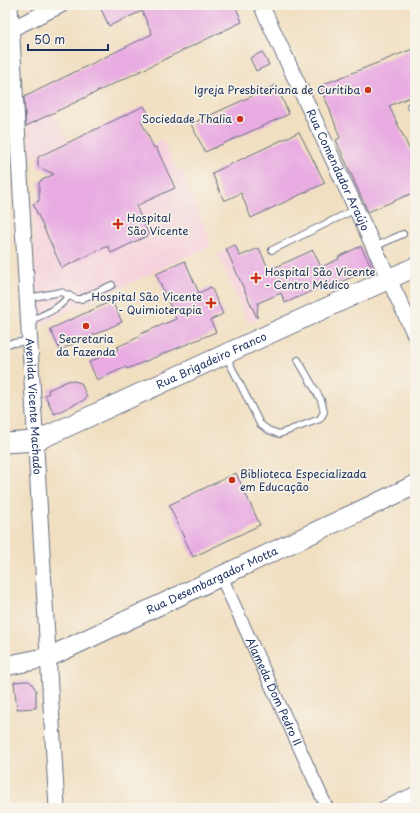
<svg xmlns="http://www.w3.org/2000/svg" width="420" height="813" font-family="'Playpen Sans',sans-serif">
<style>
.built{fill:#f5cfdb}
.building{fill:#e8ace2}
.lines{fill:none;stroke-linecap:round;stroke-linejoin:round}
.service-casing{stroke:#666d81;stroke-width:8}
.minor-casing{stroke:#666d81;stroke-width:14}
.tertiary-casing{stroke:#666d81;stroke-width:17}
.primary-casing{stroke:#666d81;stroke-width:21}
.service{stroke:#fff;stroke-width:6}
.minor{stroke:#fff;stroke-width:12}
.tertiary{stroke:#fff;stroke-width:15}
.primary{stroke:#fff;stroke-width:19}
.poi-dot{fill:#c8321e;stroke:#f7f3e8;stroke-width:1.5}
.labels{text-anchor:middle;stroke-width:3.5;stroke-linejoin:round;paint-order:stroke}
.poi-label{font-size:11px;fill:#1b2f5e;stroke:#f7f3e8;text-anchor:end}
.street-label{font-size:11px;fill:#1b2f5e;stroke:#f7f3e8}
</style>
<rect width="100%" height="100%" fill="#f7f3e8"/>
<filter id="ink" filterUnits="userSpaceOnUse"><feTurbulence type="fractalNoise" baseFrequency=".025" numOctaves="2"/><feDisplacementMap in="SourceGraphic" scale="8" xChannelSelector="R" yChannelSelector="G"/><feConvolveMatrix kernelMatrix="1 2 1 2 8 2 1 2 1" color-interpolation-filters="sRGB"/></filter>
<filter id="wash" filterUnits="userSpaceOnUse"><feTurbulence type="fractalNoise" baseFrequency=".012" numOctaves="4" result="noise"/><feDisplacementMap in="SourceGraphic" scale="16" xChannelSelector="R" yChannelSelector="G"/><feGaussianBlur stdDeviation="0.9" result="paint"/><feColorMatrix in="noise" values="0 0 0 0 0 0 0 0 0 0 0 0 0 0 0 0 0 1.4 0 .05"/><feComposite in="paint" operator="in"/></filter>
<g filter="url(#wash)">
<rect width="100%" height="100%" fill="#f1dfc1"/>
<!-- built -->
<path class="built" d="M50,106L69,142L30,159L27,118Z
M162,139L177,171L181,169L212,245L38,326L32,202Z
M226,250L257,319L248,323L218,254Z"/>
<g id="blocks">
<!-- building -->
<path class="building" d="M99,5H235L242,22L26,126L24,97L152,34L142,11L109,26Z
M415,48V95L389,106L415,161V192L368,212L336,140L340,138L329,107L319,86Z
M262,52L269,65L256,71L250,58Z
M276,85L289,114L205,152L191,124Z
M144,106L150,117L141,121L154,148L156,147L175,188L136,206L149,235L111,253L108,246L62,268L33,204L39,201V183L40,181L54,174L38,167V157Z
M299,132L325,183L251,218L241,193L224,201L212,173Z
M235,245L240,256L259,248L269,270L313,250L321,267L339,259L338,257L361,246L372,268L323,290L321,287L285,303L281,293L258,303L257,318L226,249Z
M185,261L199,293L211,287L223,314L210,320L216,332L127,369L126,367L97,380L89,362L118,349L117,347L139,337L138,335L176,319L156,274Z
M112,301L122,322L60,350L50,329Z
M70,380L81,383L87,397L84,400L54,414L45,395L49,393L48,390Z
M236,473L260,525L193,557L169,505Z
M25,681H29L32,684L36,690V708L17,709L14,682Z"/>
</g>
</g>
<g filter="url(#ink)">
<use href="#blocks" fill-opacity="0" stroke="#666d81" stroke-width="1"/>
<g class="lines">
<!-- service casing -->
<g class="service-casing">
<path id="service" d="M410,106L415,104
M374,247L403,234
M272,250L356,209
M28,298L61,292L76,299H81L112,285
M29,321C45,314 60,309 69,295
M5,344L29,341
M226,356L260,424L268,430L279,434L320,419L324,412L321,400L298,360"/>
</g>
<!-- minor casing -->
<g class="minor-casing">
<g id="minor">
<path id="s1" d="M221,576L327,808"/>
<path d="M383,808L415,793"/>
</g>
</g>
<!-- tertiary casing -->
<g class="tertiary-casing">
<g id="tertiary">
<path id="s2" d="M10,5L57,808"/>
<path id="s3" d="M261,5L415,335"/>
<path d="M5,29H11L61,5"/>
</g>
</g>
<!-- primary casing -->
<g class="primary-casing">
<g id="primary">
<path id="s4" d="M5,443L36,441L415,267"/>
<path id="s5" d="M5,666L49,657L415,485"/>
</g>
</g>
<!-- service -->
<use href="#service" class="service"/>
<!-- minor -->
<use href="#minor" class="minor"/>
<!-- tertiary -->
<use href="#tertiary" class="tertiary"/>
<!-- primary -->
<use href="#primary" class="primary"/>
</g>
</g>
<!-- markers -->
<g class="poi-dot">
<circle cx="368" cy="90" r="4"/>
<circle cx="240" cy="119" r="4"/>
<path d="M116 218h4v4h4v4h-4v4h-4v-4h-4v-4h4z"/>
<path d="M254 272h4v4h4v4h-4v4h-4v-4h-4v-4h4z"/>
<path d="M209 297h4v4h4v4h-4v4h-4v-4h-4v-4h4z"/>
<circle cx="86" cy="326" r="4"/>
<circle cx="232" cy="480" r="4"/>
</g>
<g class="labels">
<!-- poi labels -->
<g class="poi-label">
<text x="360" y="94">Igreja Presbiteriana de Curitiba</text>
<text x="232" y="123">Sociedade Thalia</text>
<text x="127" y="222" text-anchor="start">Hospital<tspan x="127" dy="13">São Vicente</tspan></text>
<text x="265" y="276" text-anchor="start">Hospital São Vicente<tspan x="265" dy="13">- Centro Médico</tspan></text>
<text x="202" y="301">Hospital São Vicente<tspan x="202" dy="13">- Quimioterapia</tspan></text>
<text x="86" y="343" text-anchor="middle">Secretaria<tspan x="86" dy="13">da Fazenda</tspan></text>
<text x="240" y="478" text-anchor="start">Biblioteca Especializada<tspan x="240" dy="13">em Educação</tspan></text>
</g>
<!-- street labels -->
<g class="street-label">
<text dy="4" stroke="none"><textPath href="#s3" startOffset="182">Rua Comendador Araújo</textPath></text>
<text dy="4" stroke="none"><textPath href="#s4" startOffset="224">Rua Brigadeiro Franco</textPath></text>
<text dy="4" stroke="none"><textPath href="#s2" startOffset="402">Avenida Vicente Machado</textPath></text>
<text dy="4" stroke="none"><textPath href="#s5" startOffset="225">Rua Desembargador Motta</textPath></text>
<text dy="4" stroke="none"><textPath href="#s1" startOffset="127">Alameda Dom Pedro II</textPath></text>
</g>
</g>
<!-- margin -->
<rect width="420" height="813" fill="none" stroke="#f7f3e8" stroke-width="20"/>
<!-- scale -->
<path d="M28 44v6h80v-6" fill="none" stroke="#1b2f5e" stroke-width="2"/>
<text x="34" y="44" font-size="12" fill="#1b2f5e" stroke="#f7f3e8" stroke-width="3" paint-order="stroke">50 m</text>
</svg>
